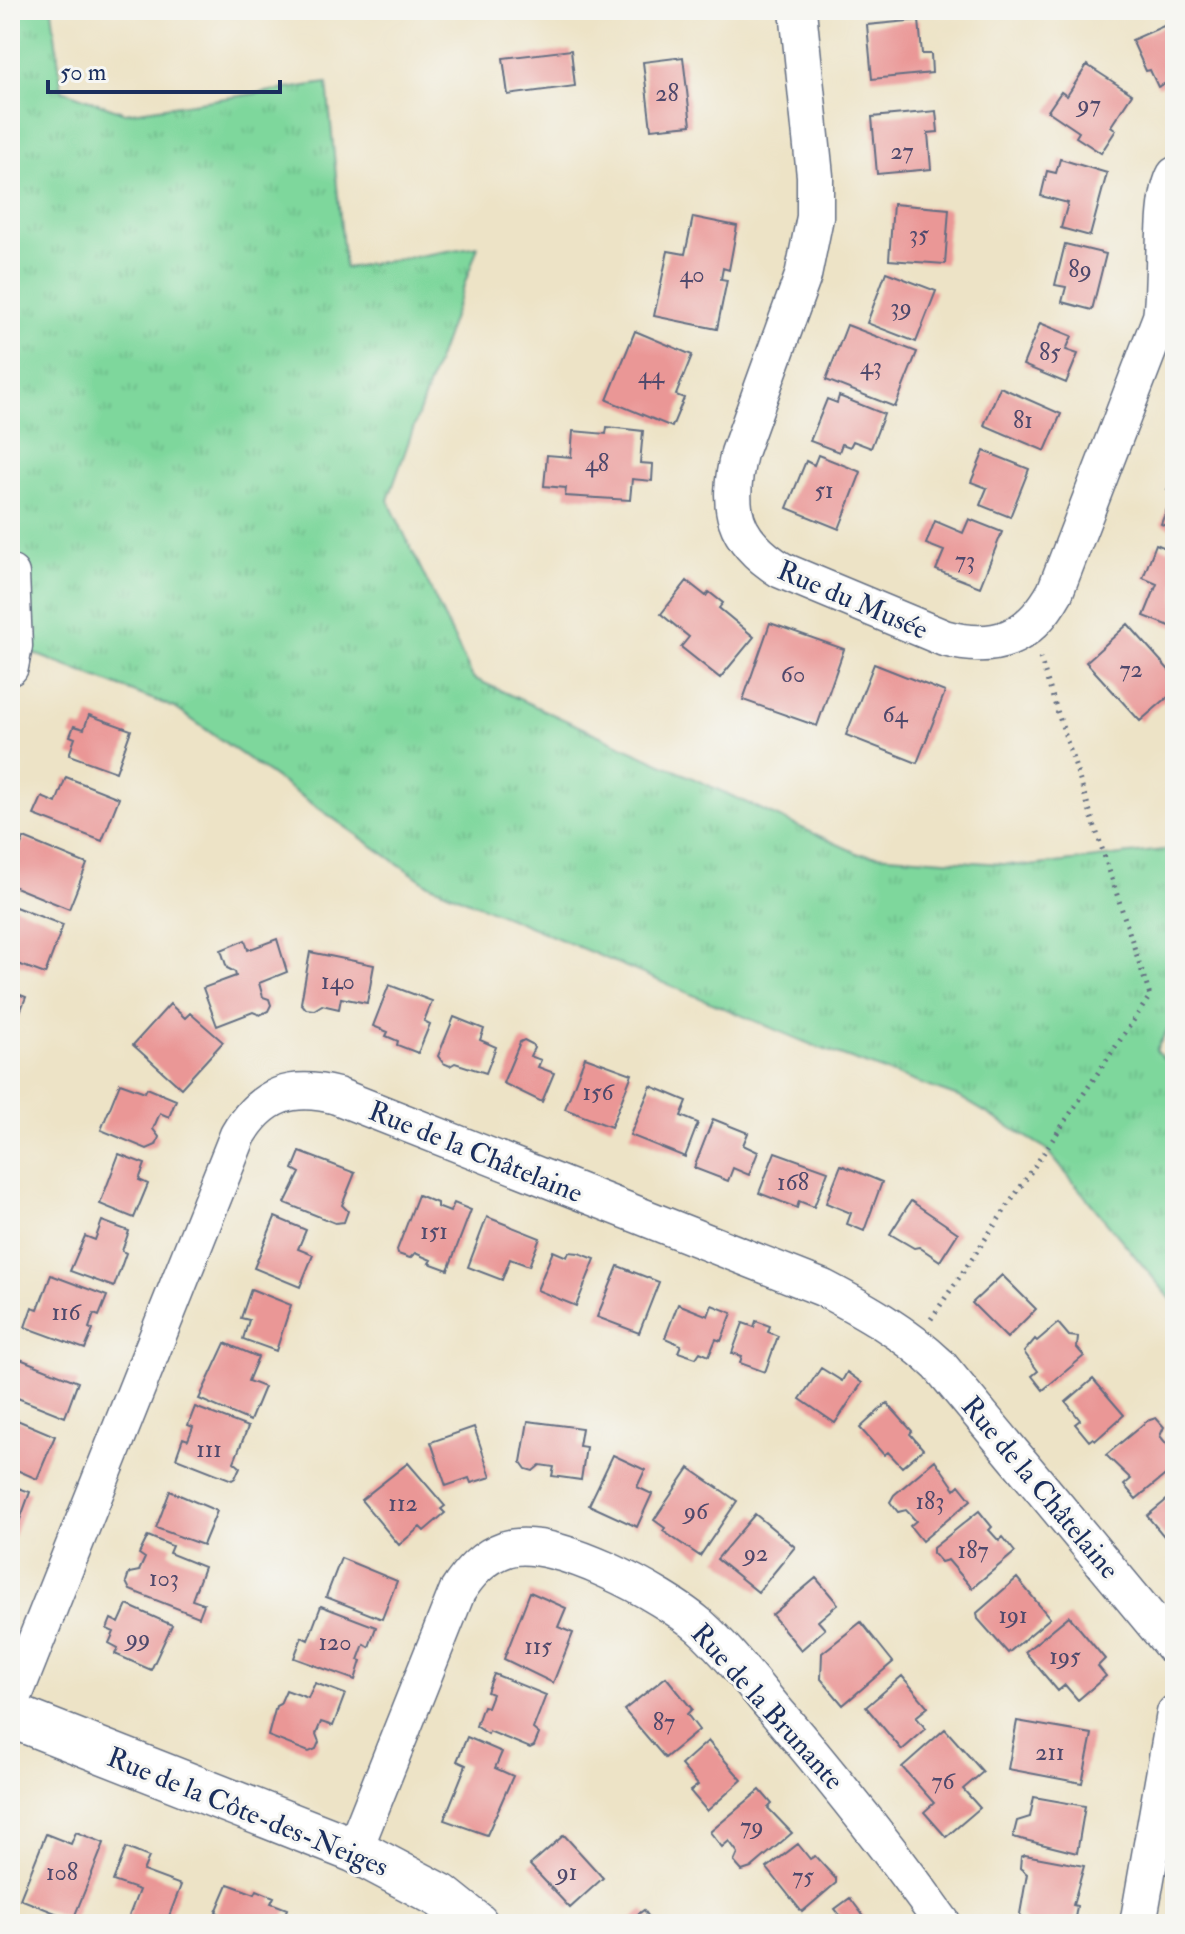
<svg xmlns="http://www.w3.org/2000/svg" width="1185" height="1934" font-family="'IM FELL Double Pica',serif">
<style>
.grass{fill:url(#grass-tufts);stroke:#4c837d;stroke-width:2}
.building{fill:#ea9796}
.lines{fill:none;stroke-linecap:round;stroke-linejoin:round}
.street-casing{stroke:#646e82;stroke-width:39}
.secondary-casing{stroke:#646e82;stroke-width:47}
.path{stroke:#646e82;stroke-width:5;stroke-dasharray:2 6;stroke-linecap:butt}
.street{stroke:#fff;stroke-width:36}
.secondary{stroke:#fff;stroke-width:44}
.labels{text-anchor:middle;stroke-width:6;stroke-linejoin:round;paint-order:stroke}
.number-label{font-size:24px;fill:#4f496c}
.street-label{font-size:28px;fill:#1b2f5e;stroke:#f6f6f2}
</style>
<defs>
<pattern id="grass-tufts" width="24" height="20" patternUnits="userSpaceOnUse" patternTransform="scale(2)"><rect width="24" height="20" fill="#7ed79c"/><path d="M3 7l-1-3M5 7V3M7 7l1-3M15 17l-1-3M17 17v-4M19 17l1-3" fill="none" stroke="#6cb989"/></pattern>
</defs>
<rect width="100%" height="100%" fill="#f6f6f2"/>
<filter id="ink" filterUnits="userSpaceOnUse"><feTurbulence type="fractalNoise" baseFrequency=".0125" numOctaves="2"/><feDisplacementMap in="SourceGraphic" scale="16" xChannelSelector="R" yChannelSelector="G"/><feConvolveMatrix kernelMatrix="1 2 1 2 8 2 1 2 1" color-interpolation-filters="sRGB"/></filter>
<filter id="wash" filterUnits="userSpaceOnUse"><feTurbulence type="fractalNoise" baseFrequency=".006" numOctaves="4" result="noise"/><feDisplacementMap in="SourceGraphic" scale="32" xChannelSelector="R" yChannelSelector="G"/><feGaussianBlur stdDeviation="1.8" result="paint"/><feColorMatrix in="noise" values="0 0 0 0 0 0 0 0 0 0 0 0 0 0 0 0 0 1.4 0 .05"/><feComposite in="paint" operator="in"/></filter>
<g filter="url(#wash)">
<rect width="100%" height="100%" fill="#ede3c6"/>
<!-- grass -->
<path class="grass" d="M10,10H52L62,90L125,113L327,83L345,268L478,246L388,500L473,678L859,854L1030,866L1171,849L1175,876V1016L1156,1050L1175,1072V1304L1045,1148L961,1098L817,1047L426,883L175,708L14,646L10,573Z"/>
<g id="blocks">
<!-- building -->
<path class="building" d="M919,20L922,54H931L932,73L872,79L867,25Z
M1168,24L1175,40V86L1173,80L1158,87L1150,70L1146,71L1132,40Z
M571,50L575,86L508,95L503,58Z
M683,57L691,125L651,129L643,62Z
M1087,65L1132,94L1111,126L1116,130L1101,153L1076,137L1079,132L1048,111L1061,92L1067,96Z
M936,111L938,132L928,133L931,169L877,174L872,117Z
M1060,159L1107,173L1090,236L1061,228L1068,203L1041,196L1047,171L1056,173Z
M893,204L949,209L945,264L889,260Z
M693,217L737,226L729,270L723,268L721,279L727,280L717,329L654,316L668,251L685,254Z
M1065,244L1106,254L1092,310L1062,302L1066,287L1055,285Z
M886,272L936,291L916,342L867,323Z
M1040,323L1072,336L1066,350L1078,354L1066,383L1023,365Z
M847,325L917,352L895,407L826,380Z
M635,331L692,355L676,395L684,398L672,427L607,400Z
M1000,387L1061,414L1045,451L984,425Z
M839,396L884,414L871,448L853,441L850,447L842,444L839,452L810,441L827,399L837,403Z
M607,427L643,431L640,463L653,464L652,481L632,479L630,500L565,496L566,488L544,486L547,455L571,457L573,431L606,434Z
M984,451L1029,469L1010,517L980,505L987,488L971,482Z
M818,455L861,472L839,529L787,508L806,461L814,465Z
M1175,470V530L1161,524L1173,493L1167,490Z
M969,519L1002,532L980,587L936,570L944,551L926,544L935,521L963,533Z
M1156,544L1175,552V628L1144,616L1157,584L1143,578Z
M687,581L706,596L709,592L723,603L719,608L754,637L720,678L681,647L689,637L661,614Z
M770,623L844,649L817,726L743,700Z
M1128,624L1175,677V691L1140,721L1086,662Z
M874,664L945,692L917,763L846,735Z
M89,715L131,730L116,772L69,755L75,738L70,736L74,726L84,729Z
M66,777L119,798L102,841L34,815L42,797L56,803Z
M24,838L87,864L69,909L10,885V873Z
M10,905L63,925L45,974L10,961Z
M277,939L287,972L259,983L263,997L269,999L271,1005L268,1011L260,1015L253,1012L217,1026L203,988L236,976L235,972L227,968L221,950L245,940L248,950Z
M310,952L374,965L367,1003L341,998L339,1009L322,1005L314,1010L306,1009L301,1003Z
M389,985L432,1001L424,1021L430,1024L418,1053L397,1045L398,1041L386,1036L388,1032L373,1026Z
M10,991L26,997L10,1037Z
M170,1004L185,1018L190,1013L223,1042L181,1088L133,1045Z
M454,1017L484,1029L480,1040L496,1047L486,1073L455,1063L450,1066L443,1063L438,1056Z
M524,1040L532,1044L534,1048L530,1056L541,1060L538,1067L554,1073L542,1102L503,1083L520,1042Z
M585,1057L632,1074L611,1127L565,1109Z
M120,1083L145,1092L147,1088L176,1100L169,1117L160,1113L153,1129L159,1137L156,1145L147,1149L101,1130Z
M651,1086L687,1101L681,1116L698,1123L685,1157L630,1135Z
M713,1119L748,1133L743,1145L758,1152L749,1175L733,1168L728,1181L694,1168Z
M300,1152L355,1173L342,1205L348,1211L344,1222L335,1223L285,1203L300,1173L293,1169Z
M775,1152L828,1171L814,1207L799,1201L797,1208L759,1193Z
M119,1154L145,1164L139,1180L148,1184L134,1218L100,1204Z
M841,1165L882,1182L864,1231L847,1224L851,1213L826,1203Z
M418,1195L437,1203V1207L450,1212L454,1203L471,1210L448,1270L429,1263L431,1260L415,1253L410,1258L398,1254L397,1250Z
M911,1201L958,1233L940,1261L919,1247L914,1248L890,1234Z
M275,1217L306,1230L298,1249L313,1255L300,1287L254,1268Z
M487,1217L540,1238L529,1266L510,1259L502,1280L468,1267Z
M102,1221L129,1231L122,1251L126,1253L114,1287L70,1271L85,1236L95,1240Z
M553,1251L567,1257L569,1252L579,1253L595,1259L576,1306L537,1290Z
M618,1266L659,1282L639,1333L597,1317Z
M51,1275L107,1296L99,1316L94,1314L89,1328L93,1330L85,1349L25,1327L32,1307L38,1309Z
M1002,1275L1036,1309L1007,1338L972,1303Z
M251,1289L291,1305L276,1351L243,1339L249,1320L241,1318Z
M678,1304L708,1316L712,1305L732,1313L721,1341L716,1339L709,1356L700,1352L696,1358L678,1352L681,1345L665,1338Z
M756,1321L770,1326L768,1332L778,1336L765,1372L740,1363L742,1356L732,1353L743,1323L754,1327Z
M1058,1323L1069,1336L1078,1337L1077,1348L1084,1356L1043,1390L1032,1376L1038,1371L1024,1352L1035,1339L1037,1341Z
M225,1343L258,1357L248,1381L264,1387L250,1421L199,1399Z
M20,1359L78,1382L65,1417L10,1395V1386Z
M821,1368L842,1381L847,1372L862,1383L835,1423L800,1399Z
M1093,1379L1124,1415L1096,1440L1093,1438L1089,1441L1075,1424L1080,1420L1066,1402Z
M887,1403L912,1431L910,1434L923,1449L902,1467L888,1452L884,1455L860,1428Z
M195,1407L248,1427L234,1462L240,1467L235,1478L232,1480L176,1458L183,1438L188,1440L193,1427L188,1425Z
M10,1417L55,1436L37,1479L10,1467Z
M1156,1418L1164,1427L1160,1436L1175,1454V1467L1136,1499L1124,1485L1131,1479L1106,1455L1147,1421Z
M528,1421L582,1428L579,1446L586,1447L581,1480L552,1476L554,1467L540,1465L533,1471L526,1469L521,1462Z
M474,1427L491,1477L471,1483L469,1478L446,1486L431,1442Z
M613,1455L645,1470L637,1487L652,1494L637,1527L589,1505Z
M935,1460L955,1489L959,1485L971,1500L922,1541L910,1526L916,1521L906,1510L898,1512L890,1502L894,1495Z
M408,1463L445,1506L441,1509L445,1513L424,1531L420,1527L399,1545L361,1500Z
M689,1468L737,1501L700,1556L663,1531L665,1528L654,1520Z
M10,1485L30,1492L10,1547Z
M170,1491L217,1511L203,1545L156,1528Z
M1175,1493V1545L1170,1539L1168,1541L1147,1516Z
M979,1511L992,1527L989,1530L999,1541L1003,1537L1015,1552L972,1588L948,1560L941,1562L933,1553V1548Z
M755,1514L795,1547L758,1592L717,1559Z
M148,1536L172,1546L169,1553L204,1567L192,1600L204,1604L199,1617L130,1590L126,1582L129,1573L139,1571L145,1558L139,1554Z
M341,1558L397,1581L382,1619L326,1597Z
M816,1578L838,1604L818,1621L825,1629L801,1650L772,1615Z
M1017,1578L1050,1618L1008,1653L978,1619L977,1613Z
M530,1592L566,1608L558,1627L573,1633L553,1683L504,1659Z
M127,1605L172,1625L151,1670L115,1654L118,1648L109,1643L114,1632L107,1629L111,1619L119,1623Z
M321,1606L376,1627L369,1647L364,1644L358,1660L361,1661L355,1680L294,1658L302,1637L308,1640Z
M1069,1616L1105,1659L1098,1666L1106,1676L1078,1700L1065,1685L1058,1691L1025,1652Z
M861,1622L893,1662L843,1705L821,1679L822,1653Z
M494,1674L546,1695L533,1729L539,1734L534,1746L530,1748L489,1731L488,1734L476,1726L483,1706L487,1707L492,1694L487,1692Z
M902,1676L928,1707L916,1717L926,1729L902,1750L866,1707Z
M666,1677L692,1709L687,1714L699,1730L665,1758L624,1710Z
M315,1683L345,1694L333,1726L321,1722L316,1734L319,1742L316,1749L309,1752L268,1736L276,1706L280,1704L286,1690L308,1698Z
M1017,1721L1092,1734L1082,1783L1008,1769Z
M945,1729L983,1772L963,1789L980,1808L946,1837L924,1812L934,1803L902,1767Z
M467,1737L502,1752L495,1768L513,1776L487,1835L444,1820L466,1765L457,1761Z
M708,1741L742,1780L707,1811L690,1791L698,1785L681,1765Z
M760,1790L772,1804L768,1808L792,1833L751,1868L742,1871L734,1862L738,1853L729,1841L722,1847L710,1832Z
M1034,1797L1085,1806L1077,1853L1013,1837L1017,1821L1030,1817Z
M76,1832L104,1843L73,1920L20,1899L46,1834L71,1844Z
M564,1835L603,1878L570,1908L530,1865Z
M798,1844L810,1859L815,1856L836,1879V1883L802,1912L767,1868Z
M126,1848L149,1857L143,1871L181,1885L166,1924H136L127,1921L139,1890L113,1881Z
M1025,1855L1084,1866L1073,1905L1077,1906L1074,1924H1027L1020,1914L1027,1874L1020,1868L1021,1857Z
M228,1884L255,1894L257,1890L274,1897L271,1903L287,1909L281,1924H243L216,1912Z
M850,1898L865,1918L861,1920L865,1924H828L840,1915L835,1909Z
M644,1910L654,1924H624Z"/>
</g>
</g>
<g filter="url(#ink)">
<use href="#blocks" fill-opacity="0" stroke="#646e82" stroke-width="2"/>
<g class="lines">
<!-- street casing -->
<g class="street-casing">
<path id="street" d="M798,10L815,176V217L803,276L739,453C726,508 732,539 781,570L944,638C995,652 1029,639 1055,592L1161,317C1167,280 1160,202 1175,175
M10,667L14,646L11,574
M10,1706L238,1135C262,1094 292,1084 337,1096L823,1288C865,1310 904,1332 939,1365L1175,1649
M354,1850L457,1592C469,1573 483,1557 506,1549C553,1534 664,1595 700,1626C730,1653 755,1687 781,1717C838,1784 892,1852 943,1924
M1138,1924L1175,1713"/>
</g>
<!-- secondary casing -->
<g class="secondary-casing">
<path id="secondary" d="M10,1715L354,1850L441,1896L476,1924"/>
</g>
<!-- path -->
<path class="path" d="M931,1319L1150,996L1040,658"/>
<!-- street -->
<use href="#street" class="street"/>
<!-- secondary -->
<use href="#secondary" class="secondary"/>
</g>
</g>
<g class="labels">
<!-- number labels -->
<g class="number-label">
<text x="667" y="101">28</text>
<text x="1089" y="112">97</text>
<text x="902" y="159">27</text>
<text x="919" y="242">35</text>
<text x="1080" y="277">89</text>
<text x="692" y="282">40</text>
<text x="901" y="315">39</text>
<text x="1050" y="360">85</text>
<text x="871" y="374">43</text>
<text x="651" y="383">44</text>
<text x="1023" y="428">81</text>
<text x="597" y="471">48</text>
<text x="824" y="498">51</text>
<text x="965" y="568">73</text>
<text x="1131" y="677">72</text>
<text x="793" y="682">60</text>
<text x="895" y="722">64</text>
<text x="338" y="989">140</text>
<text x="598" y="1100">156</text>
<text x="793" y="1190">168</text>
<text x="434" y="1239">151</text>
<text x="66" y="1320">116</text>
<text x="209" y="1457">111</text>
<text x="930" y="1509">183</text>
<text x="403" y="1511">112</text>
<text x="696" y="1519">96</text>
<text x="973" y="1558">187</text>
<text x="756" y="1561">92</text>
<text x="164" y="1586">103</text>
<text x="1013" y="1623">191</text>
<text x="138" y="1646">99</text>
<text x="335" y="1650">120</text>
<text x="538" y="1654">115</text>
<text x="1065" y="1664">195</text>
<text x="664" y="1730">87</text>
<text x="1050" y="1760">211</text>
<text x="943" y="1789">76</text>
<text x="752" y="1834">79</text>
<text x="62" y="1880">108</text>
<text x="567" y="1880">91</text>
<text x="803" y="1884">75</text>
</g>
<!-- street labels -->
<g class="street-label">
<text transform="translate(853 599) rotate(23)" y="10">Rue du Musée</text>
<text transform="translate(476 1151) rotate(22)" y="10">Rue de la Châtelaine</text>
<text transform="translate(1041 1487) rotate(50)" y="10">Rue de la Châtelaine</text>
<text transform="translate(768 1706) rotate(48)" y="10">Rue de la Brunante</text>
<text transform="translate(248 1811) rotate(22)" y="10">Rue de la Côte-des-Neiges</text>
</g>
</g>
<!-- margin -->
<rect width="1185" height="1934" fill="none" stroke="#f6f6f2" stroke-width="40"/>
<!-- scale -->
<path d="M48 80v12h232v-12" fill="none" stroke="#1b2f5e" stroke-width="4"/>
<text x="60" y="80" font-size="24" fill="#1b2f5e" stroke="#f6f6f2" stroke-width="6" paint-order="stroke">50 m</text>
</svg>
